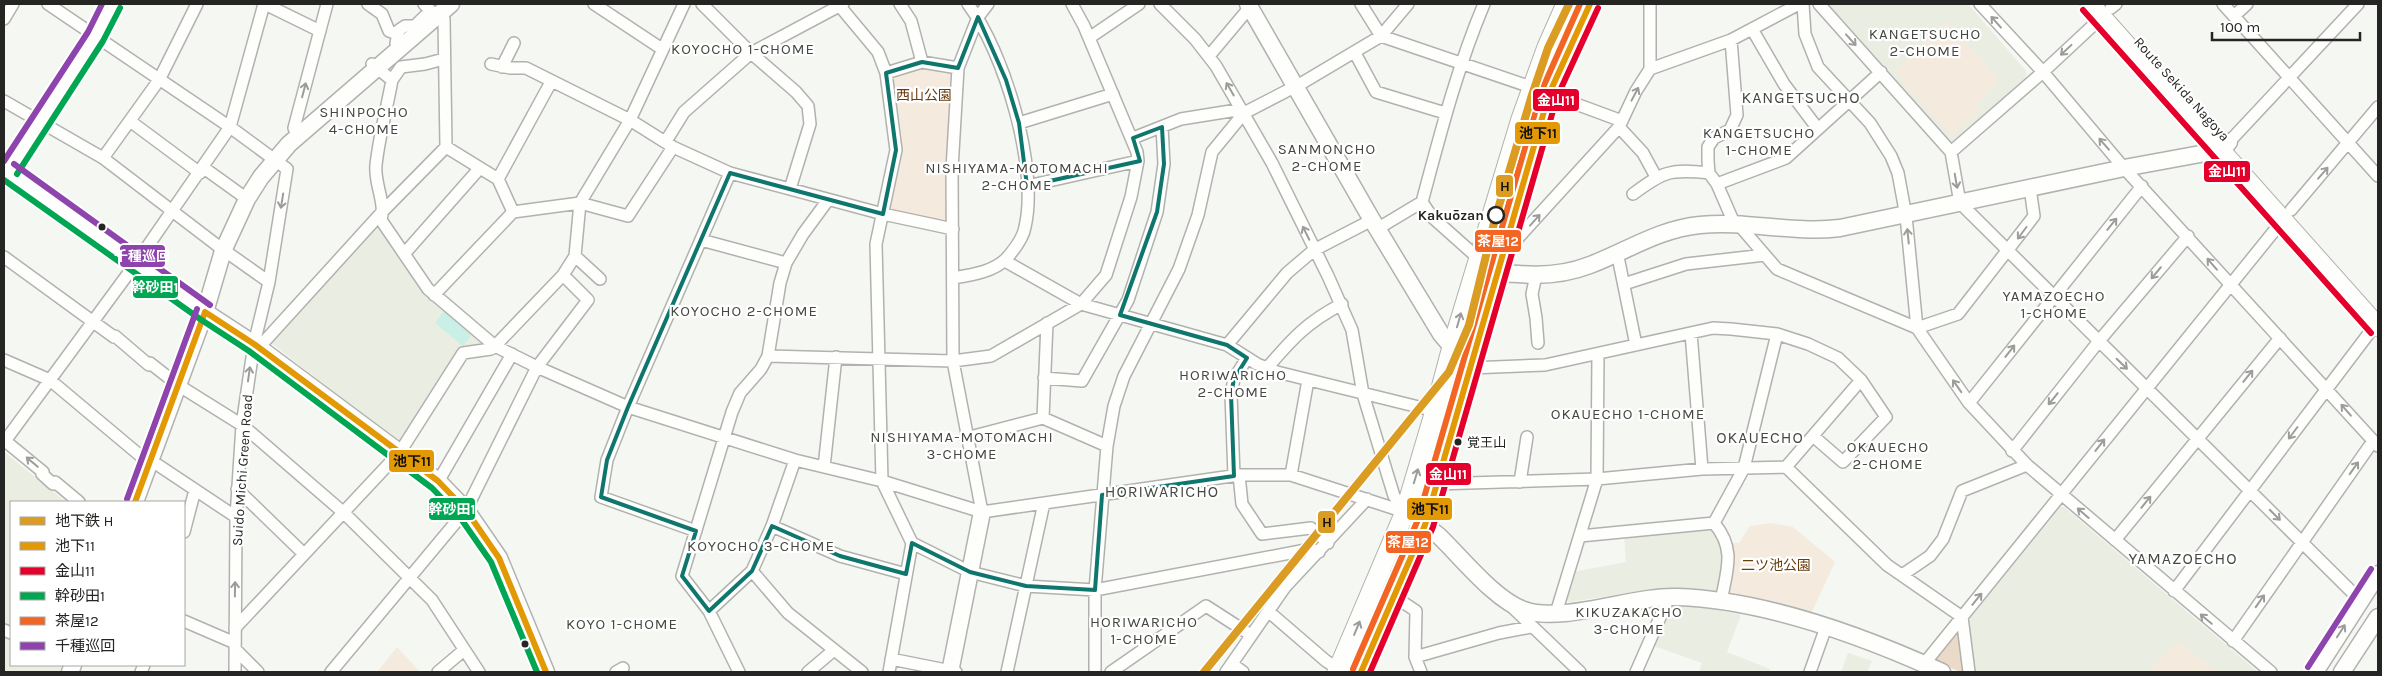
<svg xmlns="http://www.w3.org/2000/svg" width="2382" height="676" font-family="Karla,'Noto Sans JP',sans-serif">
<style>
.built{fill:#e9ede2}
.green{fill:#f5eade}
.forest{fill:#ecdac8}
.water{fill:#caefe6}
.lines{fill:none;stroke-linecap:round;stroke-linejoin:round}
.street-casing{stroke:#b1b2af;stroke-width:14}
.secondary-casing{stroke:#b1b2af;stroke-width:19}
.primary-casing{stroke:#b1b2af;stroke-width:21}
.street{stroke:#fefefd;stroke-width:11}
.secondary{stroke:#fefefd;stroke-width:16}
.primary{stroke:#fefefd;stroke-width:19}
.bus-1-casing{stroke:#fff;stroke-width:10}
.bus-2-casing{stroke:#fff;stroke-width:10}
.bus-3-casing{stroke:#fff;stroke-width:10}
.bus-4-casing{stroke:#fff;stroke-width:10}
.bus-5-casing{stroke:#fff;stroke-width:10}
.bus-1{stroke:#e29904;stroke-width:6}
.bus-2{stroke:#e4002b;stroke-width:6}
.bus-3{stroke:#00a651;stroke-width:6}
.bus-4{stroke:#f26522;stroke-width:6}
.bus-5{stroke:#8e44ad;stroke-width:6}
.metro-1-casing{stroke:#fff;stroke-width:11}
.metro-1{stroke:#da9c23;stroke-width:8}
.oneway{stroke:#9c9d9b}
.marked{fill:none;stroke:#0f766e;stroke-width:4;stroke-linejoin:round}
.stop-dot{fill:#fff;stroke:#252623;stroke-width:2.5}
.bus-dot{fill:#252623;stroke:#fff;stroke-width:2}
.labels{text-anchor:middle;stroke-width:4.5;stroke-linejoin:round;paint-order:stroke}
.bus-label{font-size:13px;fill:#252623;stroke:#fff;text-anchor:start}
.street-label{font-size:14px;fill:#252623;stroke:#fff}
.park-label{font-size:14px;fill:#693c0c;stroke:#fff}
.stop-label{font-size:14px;font-weight:bold;fill:#252623;stroke:#fff;text-anchor:end}
.neighbourhood-label{font-size:15px;letter-spacing:1px;fill:#464841;stroke:#fff}
.quarter-label{font-size:16px;letter-spacing:1px;fill:#464841;stroke:#fff}
.line-badge{stroke:#fff;stroke-width:2}
.badge-label{font-size:14px;text-anchor:middle;font-weight:bold;fill:#fff}
.pale-badge-label{font-size:14px;text-anchor:middle;font-weight:bold;fill:#111}
</style>
<rect width="100%" height="100%" fill="#f5f7f3"/>
<!-- built -->
<path class="built" d="M1826,4H1968L2027,72L2025,78L1951,144Z
M381,227L429,295L488,347L461,349L401,444L271,343L374,228Z
M4,452L66,502H11V626L4,623Z
M2060,506L2064,507L2258,672H1975L1966,630L1967,618Z
M1703,526L1720,536L1724,555L1719,590L1713,593L1671,589L1647,590L1569,602L1565,599L1573,572L1626,562L1624,534Z
M1674,605L1703,607L1741,615L1727,652L1770,669L1769,672H1699L1702,663L1654,646L1670,607Z
M4,636L11,639V665H62L59,672H4Z
M1848,653L1872,661L1868,671L1841,672Z"/>
<!-- green -->
<path class="green" d="M1947,21L1996,76L1995,86L1975,104L1980,110L1952,136L1900,80L1902,78L1895,71Z
M921,66L950,70L953,73L949,221L945,224L889,210L902,152V137L892,79L894,74Z
M1771,523L1793,527L1835,562L1810,616L1729,596L1727,593L1732,557L1731,543H1739L1750,526Z
M2177,641L2218,672H2149Z
M397,647L420,672H377Z"/>
<!-- forest -->
<path class="forest" d="M1958,630L1964,671L1961,672L1936,662V659Z"/>
<!-- water -->
<path class="water" d="M444,311L472,334L463,346L435,323Z"/>
<g class="lines">
<!-- street casing -->
<g class="street-casing">
<path id="street" d="M48,4L230,127L287,169L269,282L254,344L242,425L236,517L235,672
M265,4L320,31
M368,4L382,14L389,31L398,34
M424,4L431,11
M594,4L662,49
M702,4L751,53L796,92L808,106L810,124L790,189
M838,4L878,52L886,73L896,150L876,244L882,481L912,543L889,672
M900,4L911,21L922,62
M1160,4L1195,39L1216,66L1272,163L1328,276L1352,330L1363,394L1394,496L1405,512
M1361,4L1381,36L1531,87
M1803,4L1805,34L1818,67L1870,123L1891,156L1898,173L1906,216L1917,328L1969,403L2027,465L2271,672
M1819,4L1951,152L1960,203L2361,601
M1980,4L2043,72L2124,168L2378,446
M2223,4L2378,176
M2111,8L2116,4
M441,13L444,19L446,147L498,179L513,212
M2234,16L2247,4
M4,19L13,4
M1752,29L1784,84L1818,129
M1089,38L1139,4
M1731,40L1737,115L1730,130L1714,138L1708,147V161L1709,173L1717,184L1734,223
M399,49L396,43L399,30L405,26H415L425,16
M1355,53L1376,92L1445,113
M1209,56L1250,7
M372,64L392,80C387,108 379,137 376,165C374,184 386,202 381,220L428,289L495,346L537,367L628,407L795,460L882,481L982,512L1239,475H1291L1405,512
M491,64L510,68H526L630,120L673,147L730,173L883,214L953,229
M502,67L514,43
M1650,69L1731,40L1799,4
M886,73L922,62L958,68
M392,80L401,67L425,64L444,59
M1549,94L1622,121
M4,101L103,158L218,246L269,282
M130,121L200,173
M1019,123L1113,94
M1619,127L1643,153L1656,177
M298,136L294,128L327,4
M1133,138L1181,119L1237,110L1244,113
M666,141L684,112L751,53L843,4
M2229,142L2358,4
M1951,152L2043,72L2102,17
M103,158L159,80L197,4
M204,168L247,199
M498,179L551,82
M1717,184L1786,158L1881,72
M1027,186L1138,161
M1633,194C1664,171 1670,169 1709,173
M1422,202L1432,217L1478,258
M2291,210L2378,107
M1739,225L1777,269L1917,328L1958,314L2034,216L2030,188
M1377,229L1422,202C1440,135 1457,68 1484,4
M701,240L786,263
M1506,251L1619,127L1636,91L1650,69V4
M1617,252L1636,345
M405,253L479,169
M575,256L600,279
M4,257L114,337L115,336L149,365L150,363L178,385L242,425L344,513L432,600L479,672
M1005,261L1081,304L1227,345L1257,364L1277,372L1435,411
M1536,275L1532,294L1536,318L1538,343
M953,278C971,275 993,272 1006,259C1014,250 1023,239 1025,227C1039,167 1004,52 968,4
M1624,284L1686,264L1765,255
M434,295L513,212L580,203L628,216L673,147
M1691,333L1702,469
M254,344L263,343L383,211L446,147
M1227,345L1287,273L1314,250L1372,220
M768,356L953,361L991,356L1081,304L1106,275L1131,197L1138,161L1137,152L1084,26L1072,4
M4,360L50,380L149,463L158,465L236,517
M1267,368C1292,339 1307,322 1342,304
M1470,368L1545,365L1713,328L1731,329L1777,334L1808,344L1838,358L1861,380L1886,417L1843,462L1813,436
M1044,378L1082,381L1128,300L1157,212L1164,164L1162,127
M1969,403L2142,186
M1043,418L1047,323
M966,438L1043,418L1107,446
M4,440L43,472L42,474L53,484L55,482L79,502
M5,441L136,263L230,127L264,4
M2012,451L2099,341L2188,236
M824,467L836,357
M1786,467L1861,380
M1239,475L1242,504L1262,534L1311,528L1328,543
M1291,475L1308,380
M1234,476L1231,394L1234,379L1247,358
M1520,482L1527,437
M1436,484L1597,479L1702,469L1786,467L1887,565L1962,617L1969,672
M435,487L512,354
M237,489L304,554
M982,512L953,361L952,169L958,68L978,17L988,4
M1714,523C1736,549 1727,570 1721,601
M772,526L840,556L906,574
M696,531L601,497L607,460L628,407L730,173
M184,532L195,490
M1580,536L1714,523L1744,468L1777,334
M2115,540L2280,338
M912,543L970,572L1026,586L1095,590L1311,549L1319,552
M752,571L788,613L862,672
M1902,575L1930,556L1943,539L1962,491L2027,465
M2174,591L2376,324
M1395,597L1416,611L1415,657L1421,672
M1511,606L1580,672
M709,611L752,571L772,526L795,460
M1268,611L1326,661L1339,669
M1556,613L1597,479L1598,354
M184,621L235,643
M235,628L400,452L463,353L491,349L495,346L563,275L575,256L580,203L630,120L684,4
M4,630L11,633
M2233,641L2373,441
M235,649L258,672
M1415,657L1499,633L1531,627
M891,659L956,672
M1232,664L1243,672
M1924,664L2283,220
M141,672L144,665
M331,672L466,510L537,367L588,300L563,275
M438,672L464,650
M616,672L623,668
M739,672L709,611L682,576L732,412L740,393L761,369L768,356L780,283L786,263L803,234L828,200
M808,672L834,650
M1007,672L1044,503
M1095,672V590L1107,446L1114,406L1124,376L1179,269L1198,215L1212,152L1244,113L1302,83L1381,36L1408,4
M1111,672L1206,606L1251,635
M1226,672L1285,587L1367,499
M1636,672L1669,597
M1810,672L1826,627"/>
</g>
<!-- secondary casing -->
<g class="secondary-casing">
<path id="secondary" d="M1248,4L1372,220L1441,334L1470,368
M4,169L205,312L254,344L438,481L466,510L499,558L546,672
M9,171L12,164L96,36L112,4
M1478,258C1483,262 1490,269 1496,272C1502,275 1512,273 1519,274C1542,276 1567,274 1590,265C1627,251 1659,229 1700,225C1747,220 1793,234 1840,228L2124,168L2222,150L2229,142
M135,502L205,312L223,251L247,199L261,177L289,144L451,4
M1405,512C1417,520 1428,527 1439,536C1462,558 1495,600 1524,610C1561,624 1635,595 1677,597C1764,600 1863,636 1942,672
M70,672L73,665
M950,672L982,512
M2315,672L2378,574
M2342,672L2378,617"/>
</g>
<!-- primary casing -->
<g class="primary-casing">
<path id="primary" d="M2090,4L2378,327
M1337,672L1405,512L1435,411L1452,347L1521,119L1547,47L1566,4
M1361,672L1425,525L1549,94L1590,4"/>
</g>
<!-- street -->
<use href="#street" class="street"/>
<!-- secondary -->
<use href="#secondary" class="secondary"/>
<!-- primary -->
<use href="#primary" class="primary"/>
<!-- bus-1 casing -->
<g class="bus-1-casing">
<path id="bus-1" d="M205,312L254,344L438,481L466,510L499,558L546,672
M135,502L205,312
M1361,672L1425,525L1549,94L1590,4"/>
</g>
<!-- bus-2 casing -->
<g class="bus-2-casing">
<path id="bus-2" d="M2083,10L2371,333
M1370,672L1433,527L1557,97L1598,8"/>
</g>
<!-- bus-3 casing -->
<g class="bus-3-casing">
<path id="bus-3" d="M17,174L103,41L120,8
M4,180L200,319L249,351L432,488L459,516L491,562L537,672"/>
</g>
<!-- bus-4 casing -->
<g class="bus-4-casing">
<path id="bus-4" d="M1353,669L1417,522L1541,92L1580,4"/>
</g>
<!-- bus-5 casing -->
<g class="bus-5-casing">
<path id="bus-5" d="M4,161L88,32L102,4
M14,164L210,305
M127,499L197,309
M2308,667L2371,569"/>
</g>
<!-- bus-1 -->
<use href="#bus-1" class="bus-1"/>
<!-- bus-2 -->
<use href="#bus-2" class="bus-2"/>
<!-- bus-3 -->
<use href="#bus-3" class="bus-3"/>
<!-- bus-4 -->
<use href="#bus-4" class="bus-4"/>
<!-- bus-5 -->
<use href="#bus-5" class="bus-5"/>
<!-- metro-1 casing -->
<g class="metro-1-casing">
<path id="metro-1" d="M1204,672L1449,372L1469,325L1495,219L1532,95L1548,48L1569,4"/>
</g>
<!-- metro-1 -->
<use href="#metro-1" class="metro-1"/>
</g>
<!-- one-way arrows -->
<defs><path id="oneway-shaft" d="M-6 0H5M1.5-3L5.5 0L1.5 3" fill="none" stroke-width="1.6" stroke-linecap="round" stroke-linejoin="round" transform="scale(1.25)"/></defs>
<g class="oneway">
<use href="#oneway-shaft" transform="translate(1996 22) rotate(-132)"/>
<use href="#oneway-shaft" transform="translate(1851 40) rotate(48)"/>
<use href="#oneway-shaft" transform="translate(2066 50) rotate(137)"/>
<use href="#oneway-shaft" transform="translate(1230 89) rotate(-120)"/>
<use href="#oneway-shaft" transform="translate(304 90) rotate(-75)"/>
<use href="#oneway-shaft" transform="translate(1635 94) rotate(-62)"/>
<use href="#oneway-shaft" transform="translate(2104 144) rotate(-131)"/>
<use href="#oneway-shaft" transform="translate(2323 173) rotate(-49)"/>
<use href="#oneway-shaft" transform="translate(1956 181) rotate(80)"/>
<use href="#oneway-shaft" transform="translate(282 201) rotate(99)"/>
<use href="#oneway-shaft" transform="translate(1535 220) rotate(-48)"/>
<use href="#oneway-shaft" transform="translate(2112 224) rotate(-51)"/>
<use href="#oneway-shaft" transform="translate(1306 233) rotate(-116)"/>
<use href="#oneway-shaft" transform="translate(2022 233) rotate(127)"/>
<use href="#oneway-shaft" transform="translate(1908 236) rotate(-96)"/>
<use href="#oneway-shaft" transform="translate(2212 264) rotate(-131)"/>
<use href="#oneway-shaft" transform="translate(2156 273) rotate(130)"/>
<use href="#oneway-shaft" transform="translate(1459 320) rotate(-74)"/>
<use href="#oneway-shaft" transform="translate(2010 351) rotate(-52)"/>
<use href="#oneway-shaft" transform="translate(2122 364) rotate(44)"/>
<use href="#oneway-shaft" transform="translate(249 374) rotate(-82)"/>
<use href="#oneway-shaft" transform="translate(2248 376) rotate(-51)"/>
<use href="#oneway-shaft" transform="translate(1957 386) rotate(-125)"/>
<use href="#oneway-shaft" transform="translate(2053 399) rotate(129)"/>
<use href="#oneway-shaft" transform="translate(2346 410) rotate(-131)"/>
<use href="#oneway-shaft" transform="translate(2293 433) rotate(127)"/>
<use href="#oneway-shaft" transform="translate(2100 445) rotate(-52)"/>
<use href="#oneway-shaft" transform="translate(32 462) rotate(-140)"/>
<use href="#oneway-shaft" transform="translate(2354 468) rotate(-55)"/>
<use href="#oneway-shaft" transform="translate(1416 476) rotate(-73)"/>
<use href="#oneway-shaft" transform="translate(2146 502) rotate(-51)"/>
<use href="#oneway-shaft" transform="translate(2083 513) rotate(-139)"/>
<use href="#oneway-shaft" transform="translate(2275 515) rotate(45)"/>
<use href="#oneway-shaft" transform="translate(235 589) rotate(-89)"/>
<use href="#oneway-shaft" transform="translate(1977 599) rotate(-51)"/>
<use href="#oneway-shaft" transform="translate(2260 601) rotate(-55)"/>
<use href="#oneway-shaft" transform="translate(2206 619) rotate(-140)"/>
<use href="#oneway-shaft" transform="translate(1357 628) rotate(-67)"/>
<use href="#oneway-shaft" transform="translate(2341 631) rotate(-57)"/>
</g>
<!-- marked area -->
<path class="marked" d="M978,17L1006,80L1019,123L1027,186L1140,161L1133,138L1162,127L1164,164L1157,212L1120,315L1227,345L1247,358L1234,379L1231,394L1234,476L1102,495L1095,590L1026,586L970,572L912,543L906,574L840,556L772,526L752,571L709,611L682,576L696,531L601,497L607,460L628,407L730,173L883,214L896,150L886,73L922,62L958,68Z"/>
<!-- markers -->
<circle class="stop-dot" cx="1496" cy="215" r="8"/>
<g class="bus-dot">
<circle cx="102" cy="227" r="4.5"/>
<circle cx="1458" cy="442" r="4.5"/>
<circle cx="525" cy="644" r="4.5"/>
</g>
<g class="labels">
<!-- bus labels -->
<g class="bus-label">
<text x="1467" y="447">覚王山</text>
</g>
<!-- street labels -->
<g class="street-label">
<text transform="translate(2182 89) rotate(48)" y="5">Route Sekida Nagoya</text>
<text transform="translate(242 470) rotate(-86)" y="5">Suido Michi Green Road</text>
</g>
<!-- park labels -->
<g class="park-label">
<text x="924" y="100">西山公園</text>
<text x="1776" y="570">二ツ池公園</text>
</g>
<!-- stop labels -->
<g class="stop-label">
<text x="1484" y="220">Kakuōzan</text>
</g>
<!-- neighbourhood labels -->
<g class="neighbourhood-label">
<text x="1925" y="39">KANGETSUCHO<tspan x="1925" dy="17">2-CHOME</tspan></text>
<text x="743" y="54">KOYOCHO 1-CHOME</text>
<text x="364" y="117">SHINPOCHO<tspan x="364" dy="17">4-CHOME</tspan></text>
<text x="1759" y="138">KANGETSUCHO<tspan x="1759" dy="17">1-CHOME</tspan></text>
<text x="1327" y="154">SANMONCHO<tspan x="1327" dy="17">2-CHOME</tspan></text>
<text x="1017" y="173">NISHIYAMA-MOTOMACHI<tspan x="1017" dy="17">2-CHOME</tspan></text>
<text x="2054" y="301">YAMAZOECHO<tspan x="2054" dy="17">1-CHOME</tspan></text>
<text x="744" y="316">KOYOCHO 2-CHOME</text>
<text x="1233" y="380">HORIWARICHO<tspan x="1233" dy="17">2-CHOME</tspan></text>
<text x="1628" y="419">OKAUECHO 1-CHOME</text>
<text x="962" y="442">NISHIYAMA-MOTOMACHI<tspan x="962" dy="17">3-CHOME</tspan></text>
<text x="1888" y="452">OKAUECHO<tspan x="1888" dy="17">2-CHOME</tspan></text>
<text x="761" y="551">KOYOCHO 3-CHOME</text>
<text x="1629" y="617">KIKUZAKACHO<tspan x="1629" dy="17">3-CHOME</tspan></text>
<text x="1144" y="627">HORIWARICHO<tspan x="1144" dy="17">1-CHOME</tspan></text>
<text x="622" y="629">KOYO 1-CHOME</text>
</g>
<!-- quarter labels -->
<g class="quarter-label">
<text x="1801" y="103">KANGETSUCHO</text>
<text x="1760" y="443">OKAUECHO</text>
<text x="1162" y="497">HORIWARICHO</text>
<text x="2183" y="564">YAMAZOECHO</text>
</g>
</g>
<g class="line-badge">
<rect x="1532" y="88" width="48" height="24" rx="5" fill="#e4002b"/>
<rect x="1514" y="121" width="47" height="24" rx="5" fill="#e29904"/>
<rect x="2203" y="160" width="48" height="23" rx="5" fill="#e4002b"/>
<rect x="1495" y="174" width="19" height="24" rx="5" fill="#da9c23"/>
<rect x="1474" y="229" width="48" height="24" rx="5" fill="#f26522"/>
<rect x="119" y="244" width="47" height="24" rx="5" fill="#8e44ad"/>
<rect x="132" y="275" width="47" height="24" rx="5" fill="#00a651"/>
<rect x="388" y="449" width="47" height="24" rx="5" fill="#e29904"/>
<rect x="1425" y="462" width="47" height="24" rx="5" fill="#e4002b"/>
<rect x="428" y="497" width="48" height="24" rx="5" fill="#00a651"/>
<rect x="1406" y="497" width="47" height="24" rx="5" fill="#e29904"/>
<rect x="1317" y="510" width="19" height="24" rx="5" fill="#da9c23"/>
<rect x="1385" y="530" width="47" height="24" rx="5" fill="#f26522"/>
</g>
<g class="badge-label">
<text x="1556" y="105">金山11</text>
<text x="2227" y="176">金山11</text>
<text x="1498" y="246">茶屋12</text>
<text x="142" y="261">千種巡回</text>
<text x="155" y="292">幹砂田1</text>
<text x="1448" y="479">金山11</text>
<text x="452" y="514">幹砂田1</text>
<text x="1408" y="547">茶屋12</text>
</g>
<g class="pale-badge-label">
<text x="1538" y="138">池下11</text>
<text x="1505" y="191">H</text>
<text x="412" y="466">池下11</text>
<text x="1430" y="514">池下11</text>
<text x="1327" y="527">H</text>
</g>
<!-- border -->
<rect width="2382" height="676" fill="none" stroke="#252623" stroke-width="10"/>
<!-- legend -->
<rect x="10" y="501" width="175" height="165" fill="#ffffff" stroke="#a8a8a7"/>
<rect x="20" y="517" width="25" height="8" fill="#da9c23" stroke="#a8a8a7"/>
<text x="55" y="526" font-size="15" fill="#252623">地下鉄 H</text>
<rect x="20" y="542" width="25" height="8" fill="#e29904" stroke="#a8a8a7"/>
<text x="55" y="551" font-size="15" fill="#252623">池下11</text>
<rect x="20" y="567" width="25" height="8" fill="#e4002b" stroke="#a8a8a7"/>
<text x="55" y="576" font-size="15" fill="#252623">金山11</text>
<rect x="20" y="592" width="25" height="8" fill="#00a651" stroke="#a8a8a7"/>
<text x="55" y="601" font-size="15" fill="#252623">幹砂田1</text>
<rect x="20" y="617" width="25" height="8" fill="#f26522" stroke="#a8a8a7"/>
<text x="55" y="626" font-size="15" fill="#252623">茶屋12</text>
<rect x="20" y="642" width="25" height="8" fill="#8e44ad" stroke="#a8a8a7"/>
<text x="55" y="651" font-size="15" fill="#252623">千種巡回</text>
<!-- scale -->
<path d="M2212 32v8h148v-8" fill="none" stroke="#252623" stroke-width="2.5"/>
<text x="2220" y="32" font-size="15" fill="#252623" stroke="#ffffff" stroke-width="4" paint-order="stroke">100 m</text>
</svg>
